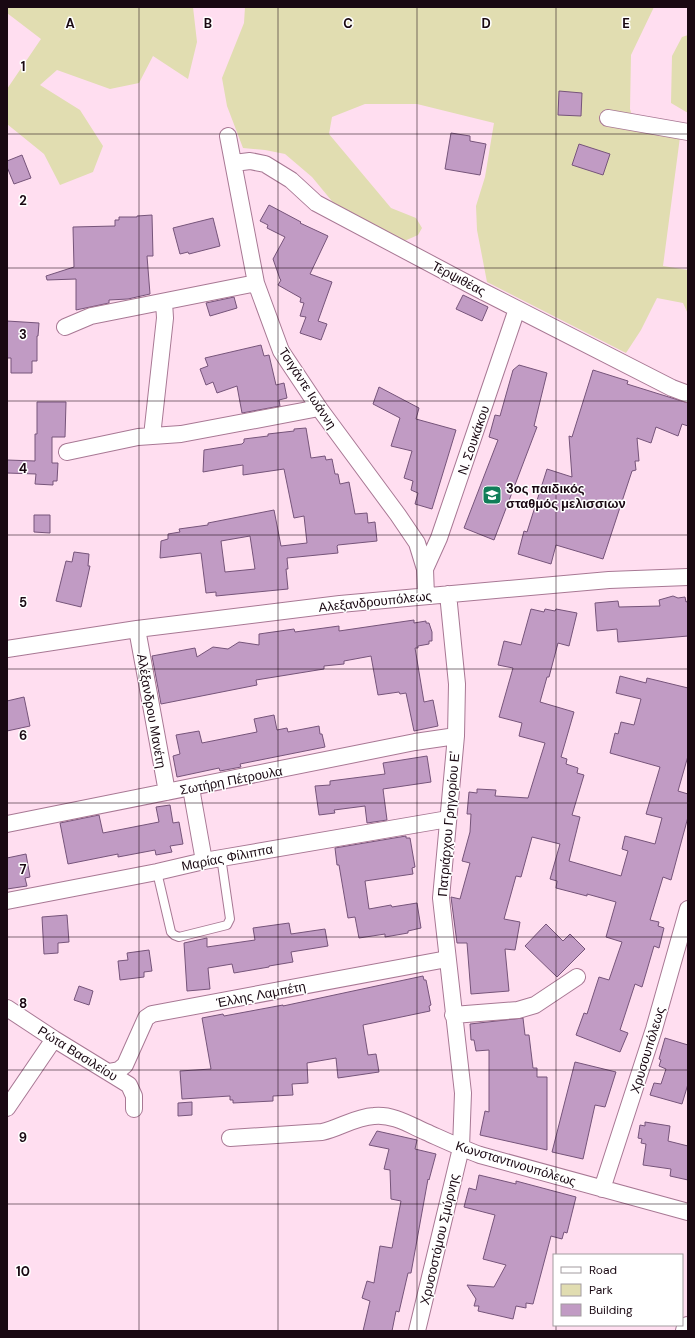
<svg xmlns="http://www.w3.org/2000/svg" width="695" height="1338" font-family="'DM Sans',sans-serif">
<style>
.green{fill:#e1ddb1}
.building{fill:#c19bc4;stroke:#76547a;fill-rule:evenodd}
.lines{fill:none;stroke-linecap:round;stroke-linejoin:round}
.lane-casing{stroke:#a87894;stroke-width:10}
.street-casing{stroke:#a87894;stroke-width:18}
.secondary-casing{stroke:#a87894;stroke-width:24}
.lane{stroke:#fff;stroke-width:8}
.street{stroke:#fff;stroke-width:16}
.secondary{stroke:#fff;stroke-width:22}
.grid{fill:none;stroke:#190812;stroke-width:1;stroke-opacity:0.55}
.labels{text-anchor:middle;stroke-width:3;stroke-linejoin:round;paint-order:stroke}
.street-label{font-size:13px;fill:#190812;stroke:#fff}
.poi-label{font-size:13px;font-weight:bold;fill:#190812;stroke:#fff;text-anchor:start}
.grid-label{font-size:13px;text-anchor:middle;font-weight:bold;fill:#190812;stroke:#fff;stroke-width:3;stroke-linejoin:round;paint-order:stroke}
</style>
<rect width="100%" height="100%" fill="#ffdef0"/>
<!-- green -->
<path class="green" d="M7,7H193L197,42L188,79L153,56L139,83L110,89L57,70L40,85L80,110L103,146L93,172L60,185L44,154L7,124V89L41,39L7,13Z
M245,7H654L631,55L630,109L637,131L680,137L663,266L688,270V314L683,303L657,298L641,330L626,353L487,282L477,230L476,206L485,177L494,123L417,104H365L332,117L329,134L391,208L416,218L422,228L418,235L402,242L336,206L312,177L285,154L265,150L243,148L227,106L222,78L244,23Z
M688,35V113L671,103L672,56L682,37Z"/>
<!-- building -->
<path class="building" d="M559,91L582,93L581,116L558,115Z
M451,133L470,136V141L486,144L480,175L445,169Z
M579,144L610,154L603,175L572,165Z
M22,155L31,178L14,184L7,167V161Z
M269,205L301,222L300,223L328,236L310,274L332,282L318,321L327,324L321,340L300,333L306,317L300,316L304,303L300,302L301,298L278,285L281,280L280,279L273,259L285,237L267,228L268,225L260,221Z
M152,215L153,256H147L150,294L128,299L109,300V303L76,310V279L47,280L46,276L74,267L73,227L115,226V220H119V217H137V216Z
M213,218L220,246L189,254L188,252L180,254L173,228Z
M463,295L488,307L482,321L456,309Z
M234,297L237,308L210,316L206,303Z
M7,321L39,323L38,336H37V361H32V373H11V358H7Z
M261,345L264,356L269,355L276,385L284,383L287,398L279,400L280,406L242,413L237,386L217,393L213,382L206,385L200,369L208,366L205,358Z
M519,365L547,373L534,426L537,427L494,540L464,528L498,440L489,437L495,415L500,416L513,370Z
M593,370L628,381L627,384L688,403V426L682,424L678,436L656,427L651,443L637,438L639,461H635L636,470L632,471L603,559L556,545L551,564L518,554L524,531L527,532L547,469L572,477L569,436L572,437Z
M379,387L419,408L416,419L456,430L432,509L415,504L418,493L411,490L413,481L404,478L412,451L391,446L400,418L373,404Z
M37,402H66L65,437H52V463H58L57,481H53V485L35,484L36,474L7,473V460L35,461V434H37Z
M306,428L311,458L325,456L326,460L332,459L335,474H338L340,484L349,482L355,514L367,513L368,523L375,522L377,541L338,545L337,546L338,553L287,558L288,569H286L288,589L216,596V592L206,593L201,553L160,558L161,541L168,539V534L180,532L179,529L208,525V523L274,510L281,546L307,543L304,516L294,518L284,469L243,475V465L203,472L204,450L242,444L244,442V439L268,436V434L294,431V429ZM250,536L255,569L225,572L221,541Z
M34,515H50V533L34,532Z
M74,552L89,554L88,566H90L81,607L56,601L66,561L72,562Z
M673,596L678,598L685,597L686,602L688,601V636L618,642L617,629L597,631L595,603L618,601L619,607L660,606L659,600Z
M531,609L544,612L545,609L555,611L556,609L577,613L569,646L558,643L549,677H547L540,702L574,712L561,757L567,759L566,764L578,768L577,773L584,775L572,815L580,817L569,861L621,876L628,851L622,849L625,836L655,844L662,818L646,814L660,767L610,753L615,733L618,734L621,722L634,725L641,699L616,693L620,676L646,683L647,678L688,688V756L678,791L688,794V817L671,880L663,877L650,920L659,922L658,926L664,928L659,948L654,946L642,987L635,984L620,1030L628,1033L620,1052L576,1035L584,1013L587,1014L599,977L609,980L622,942L606,937L616,902L587,894V896L556,888L557,881L550,879L560,844L532,837L521,877L516,876L504,919L520,922L515,950L505,949L509,991L471,994L467,943H457L451,897L460,899L470,863L462,861L470,832L471,814H467L469,792L477,793V789L496,790L495,796L528,798L545,743L519,736L522,723L499,717L513,668L498,665L504,641L521,645Z
M414,620V623L426,621V623H429L432,632V641H429V644L418,646V648H415L424,702L433,700L438,726L414,731L406,693L400,694L399,692L378,695L371,656L344,661V664L324,666V669L256,680L257,685L161,704L152,656L195,648L197,657L213,647L228,649L239,642L259,645V634L294,629L295,632L339,626V631Z
M24,697L30,726L7,731V701Z
M274,715L277,730L287,728L288,732L319,726L320,734H322L325,747L240,764L241,767L220,771L219,768L177,777L173,756L180,754L176,735L199,731L202,743L257,732L254,719Z
M427,756L431,782L383,789L387,820L367,823L365,806L334,810L335,813L319,815L315,786L330,785V781L385,774L383,763Z
M170,805L173,823L179,822L183,844L170,846L172,852L156,855L155,850L118,857V854L68,864L60,823L99,815L103,833L159,822L156,807Z
M406,836V838H410L415,867L412,868L413,874L365,881L369,909L391,905L392,907L417,903L421,928L408,931V933L385,937V934L359,938L355,917L348,918L339,865H337L335,848Z
M26,854L30,877L25,878L27,886L7,889V858Z
M67,915L69,942L58,943V953L44,954L42,917Z
M289,923L291,934L325,929L328,946L291,952L293,962L269,966V967L234,973L232,964L208,968L210,989L187,991L184,943L207,938V947L255,940L253,928Z
M546,924L563,941L570,934L585,949L557,977L525,946Z
M149,950L152,971L144,972V977L120,980L118,961L128,960L127,953Z
M423,976L424,980H426L431,1005L429,1006L430,1011L363,1025L368,1055L376,1054L379,1072L338,1078L336,1058L307,1063L308,1083L292,1084L293,1095L273,1096V1101L233,1103V1100H230V1096L182,1099L180,1071L211,1069L202,1018L223,1014L224,1016L283,1005V1006Z
M79,986L93,991L89,1005L74,1000Z
M523,1018L525,1035H529L533,1068H537V1077H547V1150L480,1135L485,1111L489,1112V1050L476,1051L474,1040H471L470,1024Z
M665,1038L688,1045V1084L682,1104L650,1095L654,1083L661,1084L666,1069L659,1066L661,1060L659,1059Z
M575,1062L616,1072L605,1107L595,1105L583,1159L552,1152Z
M192,1102V1115L178,1116V1103Z
M645,1122L670,1126L668,1141L688,1146V1180L670,1176L671,1169L643,1165L646,1144L641,1143L642,1139L638,1138L640,1125L645,1126Z
M377,1131L417,1140L415,1149L436,1154L429,1180L428,1179L411,1273H408L399,1312L396,1311L392,1331H363L370,1301L362,1298L367,1281L374,1283L380,1246L392,1248L401,1201L391,1199L390,1170L384,1169L389,1149L369,1145Z
M479,1175L516,1184V1181L576,1197L567,1233L564,1232L562,1239L551,1236L533,1304L526,1303V1308L516,1306L513,1319L478,1311L479,1306H474L476,1299L467,1285L494,1287L506,1265L483,1259L495,1215L464,1207L469,1188L476,1190Z"/>
<g class="lines">
<!-- lane casing -->
<g class="lane-casing">
<path id="lane" d="M157,872L171,932L174,935L179,937L227,925L230,919L221,857"/>
</g>
<!-- street casing -->
<g class="street-casing">
<path id="street" d="M608,118L688,132
M228,136L256,283L281,351L319,408L398,515L417,543L425,569L426,596
M234,163L250,161L265,164L291,180L316,203L478,289L672,388L688,394
M65,327L91,316L256,283
M152,436L165,318L164,302
M67,452L138,437L181,434L319,408
M425,569L439,538L517,309
M137,629L167,792
M7,649L137,629L340,604L609,580L688,577
M191,788L204,861
M7,824L415,742L456,736
M7,901L157,872L204,861L448,819
M7,1008L54,1039L129,1085L134,1096V1109
M453,1015L518,1010L535,1005L577,977
M108,1072L119,1070L125,1065L146,1018L152,1014L447,959
M7,1108L54,1039
M230,1138L322,1132C340,1128 355,1117 374,1116C393,1114 410,1125 426,1132C444,1140 461,1148 480,1155L688,1212
M602,1189L654,1029L688,909
M417,1331L461,1148L463,1093L441,898L456,736L457,684L448,594"/>
</g>
<!-- secondary casing -->
<g class="secondary-casing">
<path id="secondary" d="M687,1331L688,1328"/>
</g>
<!-- lane -->
<use href="#lane" class="lane"/>
<!-- street -->
<use href="#street" class="street"/>
<!-- secondary -->
<use href="#secondary" class="secondary"/>
</g>
<!-- grid -->
<path class="grid" d="M139,7V1331M278,7V1331M417,7V1331M556,7V1255M7,134H688M7,268H688M7,401H688M7,535H688M7,669H688M7,803H688M7,937H688M7,1070H688M7,1204H688M556,1325V1331"/>
<!-- icons -->
<defs>
<g id="school-square" transform="scale(1)"><rect x="-9" y="-9" width="18" height="18" rx="4" fill="#107d58" stroke="#fff"/><path d="M0-5L7-2L0 1L-7-2ZM-4 1L0 2.5L4 1V4Q0 6-4 4Z" fill="#fff"/></g>
</defs>
<g fill-rule="evenodd">
<use href="#school-square" x="492" y="495"/>
</g>
<g class="labels">
<!-- street labels -->
<g class="street-label">
<text transform="translate(459 278) rotate(28)" y="5">Τερψιθέας</text>
<text transform="translate(308 388) rotate(57)" y="5">Τσιγάντε Ιωάννη</text>
<text transform="translate(473 440) rotate(-71)" y="5">Ν. Σουκάκου</text>
<text transform="translate(375 601) rotate(-6)" y="5">Αλεξανδρουπόλεως</text>
<text transform="translate(152 711) rotate(80)" y="5">Αλέξανδρου Μανέτη</text>
<text transform="translate(231 780) rotate(-11)" y="5">Σωτήρη Πέτρουλα</text>
<text transform="translate(448 824) rotate(-85)" y="5">Πατριάρχου Γρηγορίου Ε'</text>
<text transform="translate(227 857) rotate(-11)" y="5">Μαρίας Φίλιππα</text>
<text transform="translate(261 994) rotate(-11)" y="5">Έλλης Λαμπέτη</text>
<text transform="translate(647 1050) rotate(-73)" y="5">Χρυσουπόλεως</text>
<text transform="translate(78 1053) rotate(32)" y="5">Ρώτα Βασιλείου</text>
<text transform="translate(516 1163) rotate(17)" y="5">Κωνσταντινουπόλεως</text>
<text transform="translate(439 1239) rotate(-77)" y="5">Χρυσοστόμου Σμύρνης</text>
</g>
<!-- poi labels -->
<g class="poi-label">
<text x="506" y="493">3ος παιδικός<tspan x="506" dy="15">σταθμός μελισσιων</tspan></text>
</g>
</g>
<g class="grid-label">
<text x="70" y="28">A</text>
<text x="208" y="28">B</text>
<text x="348" y="28">C</text>
<text x="486" y="28">D</text>
<text x="626" y="28">E</text>
<text x="23" y="71">1</text>
<text x="23" y="205">2</text>
<text x="23" y="339">3</text>
<text x="23" y="473">4</text>
<text x="23" y="607">5</text>
<text x="23" y="740">6</text>
<text x="23" y="874">7</text>
<text x="23" y="1008">8</text>
<text x="23" y="1142">9</text>
<text x="23" y="1276">10</text>
</g>
<!-- border -->
<rect width="695" height="1338" fill="none" stroke="#190812" stroke-width="16"/>
<!-- legend -->
<rect x="553" y="1254" width="130" height="72" fill="#ffffff" stroke="#a39ca0"/>
<rect x="561" y="1267" width="20" height="6" fill="#ffffff" stroke="#a39ca0"/>
<text x="589" y="1274" font-size="12" fill="#190812">Road</text>
<rect x="561" y="1284" width="20" height="12" fill="#e1ddb1" stroke="#a39ca0"/>
<text x="589" y="1294" font-size="12" fill="#190812">Park</text>
<rect x="561" y="1304" width="20" height="12" fill="#c19bc4" stroke="#a39ca0"/>
<text x="589" y="1314" font-size="12" fill="#190812">Building</text>
</svg>
